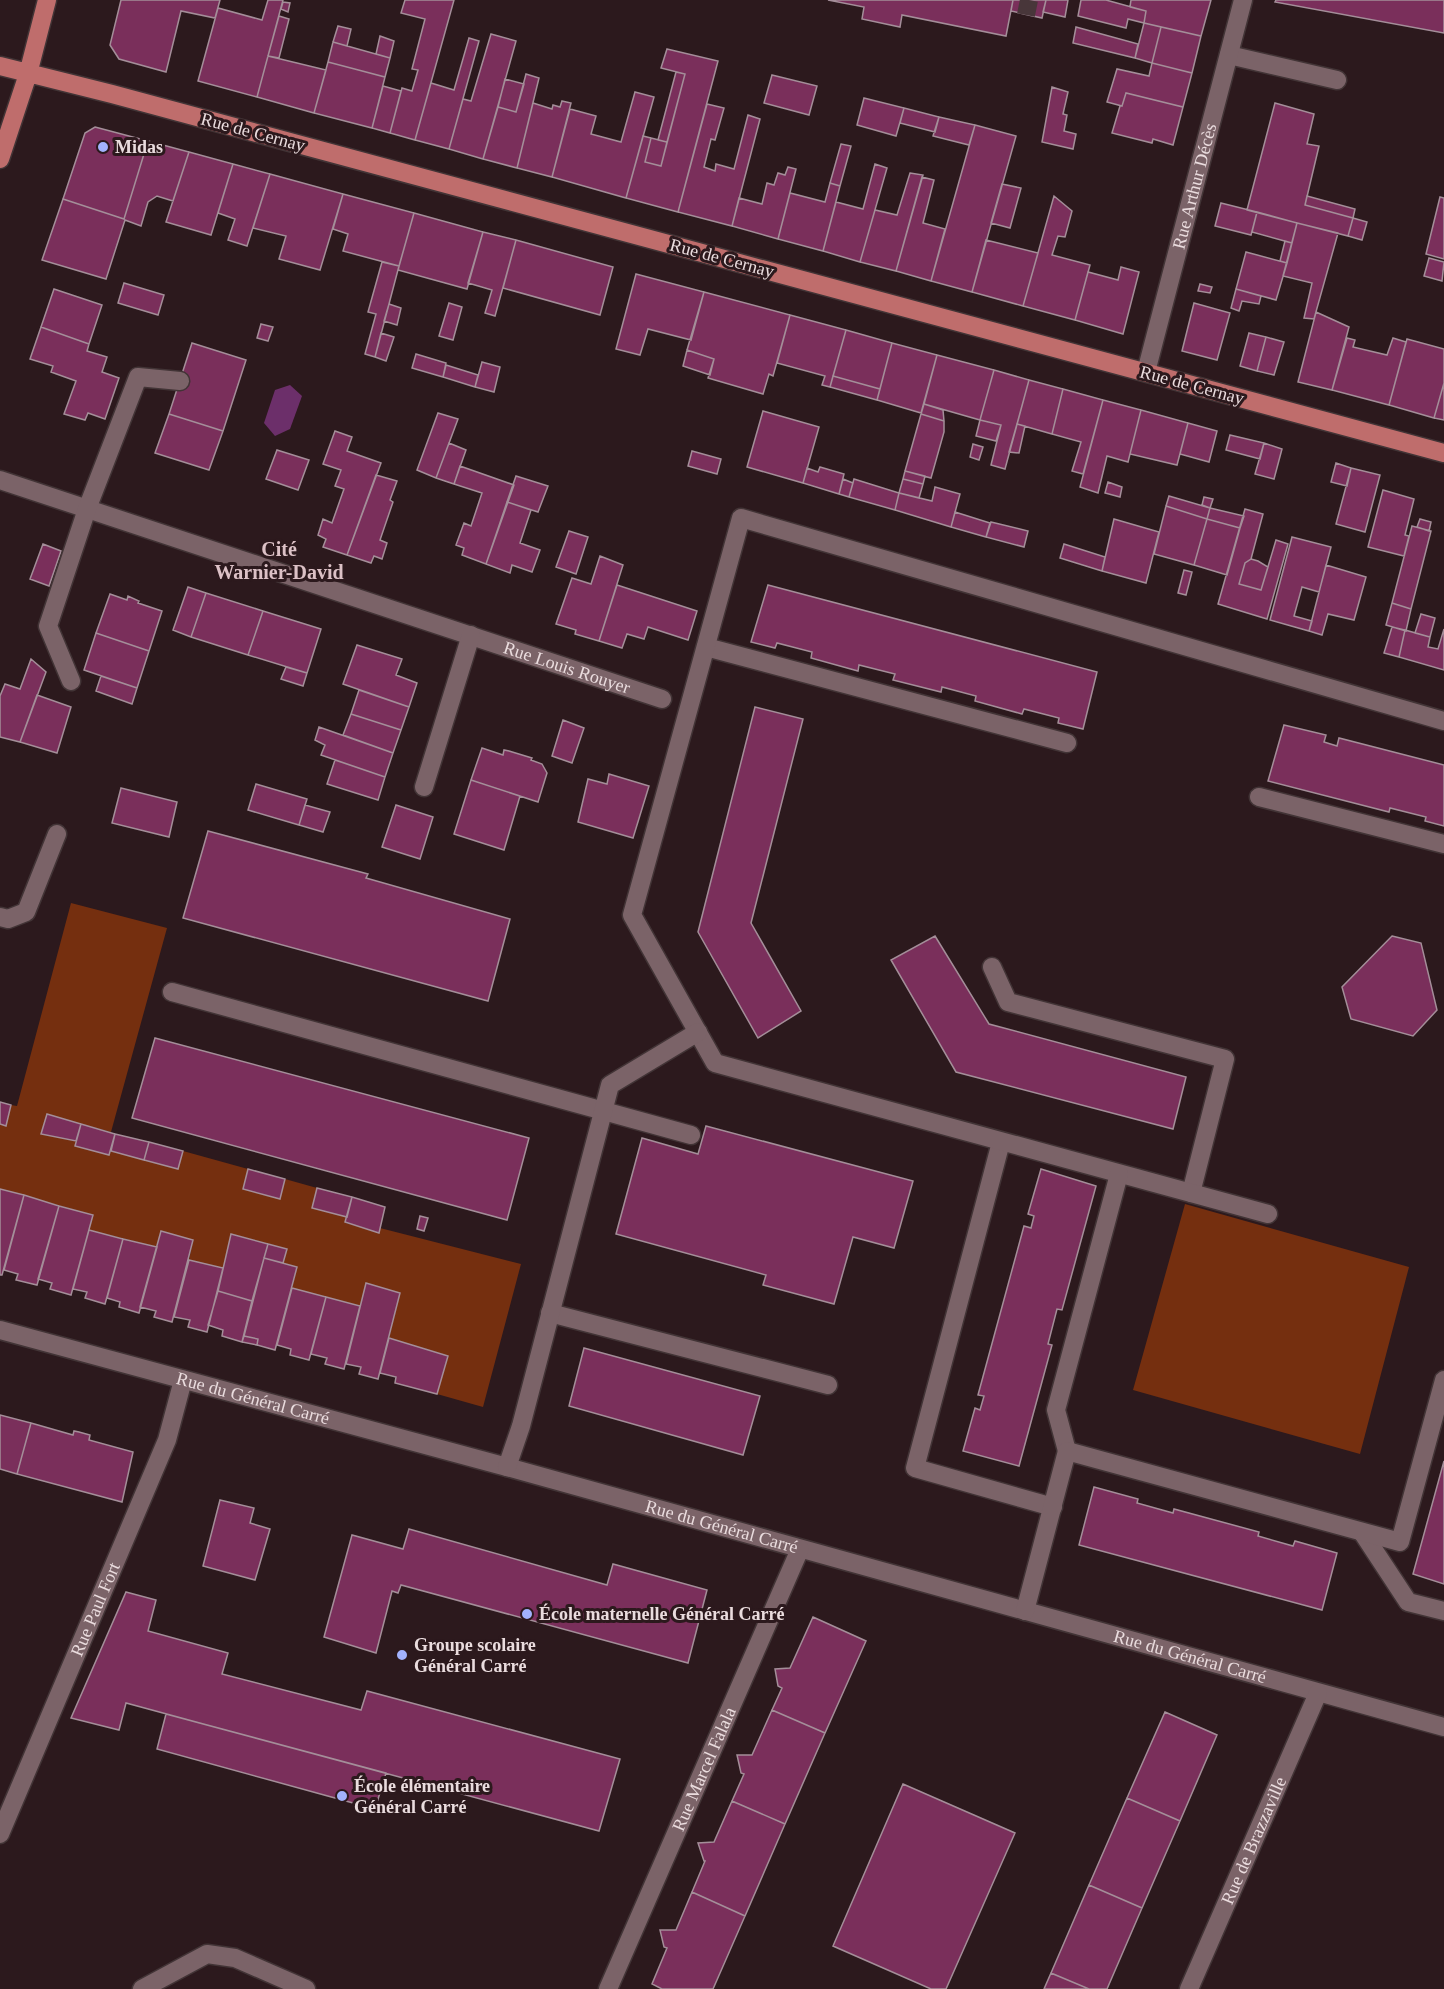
<svg xmlns="http://www.w3.org/2000/svg" width="1444" height="1989" font-family="Georgia,serif">
<style>
.green{fill:#752f0f}
.water{fill:#6c2f6a}
.building{fill:#7a2f5b;stroke:#a48e99;stroke-width:1.5}
.lines{fill:none;stroke-linecap:round;stroke-linejoin:round}
.minor-tunnel{stroke:#48363a;stroke-width:18;stroke-dasharray:18 9;stroke-linecap:butt}
.minor-casing{stroke:#423436;stroke-width:21}
.major-casing{stroke:#423436;stroke-width:21}
.minor{stroke:#7b6368;stroke-width:18}
.major{stroke:#bf6d6c;stroke-width:18}
.poi-dot{fill:#a2b2fd;stroke:#2c191d;stroke-width:2}
.labels{text-anchor:middle;stroke-width:6;stroke-linejoin:round;paint-order:stroke}
.street-label{font-size:18px;fill:#eadcde;stroke:#2c191d}
.poi-label{font-size:18px;font-weight:bold;fill:#eadcde;stroke:#2c191d;text-anchor:start}
.neighbourhood-label{font-size:20px;font-weight:bold;fill:#dcc1c6;stroke:#2c191d}
</style>
<rect width="100%" height="100%" fill="#2c191d"/>
<!-- green -->
<path class="green" d="M71,903L167,928L111,1132L47,1115L41,1134L76,1141L75,1146L109,1155L111,1151L177,1169L183,1151L248,1169L243,1189L279,1199L285,1179L317,1188L313,1208L347,1217L346,1223L378,1232L380,1228L521,1264L483,1407L437,1394L448,1356L389,1338L400,1293L366,1283L360,1306L292,1288L297,1267L283,1263L287,1249L232,1234L223,1268L189,1260L193,1240L157,1247L89,1230L93,1215L0,1189V1124L6,1126L11,1105L17,1106Z
M1185,1204L1409,1267L1360,1454L1133,1390Z"/>
<!-- water -->
<path class="water" d="M290,385L302,396L290,429L275,436L264,423L275,390Z"/>
<!-- building -->
<path class="building" d="M121,0H220L215,18L181,11L166,72L119,59L110,45Z
M268,0H283L257,97L198,81L218,8L262,20Z
M405,0H454L415,140L390,133L402,88L412,91L418,70L412,69L425,19L401,13Z
M828,0H1013L1006,36L902,15L900,27L862,19L864,7Z
M1013,0H1046L1042,18L1011,11Z
M1046,0H1068L1065,17L1043,12Z
M1081,0H1106L1146,11L1144,23L1128,19L1126,28L1078,16Z
M1131,0H1211L1201,36L1144,23L1146,11L1130,7Z
M1276,0H1444V33L1275,2Z
M283,2L290,3L288,12L281,9Z
M279,16L289,19L279,58L268,56Z
M1144,23L1161,27L1152,63L1135,58Z
M338,26L351,29L347,46L333,42Z
M1076,27L1138,44L1135,58L1073,43Z
M1161,27L1201,36L1192,73L1152,63Z
M491,34L516,41L483,159L449,149L463,99L471,101Z
M380,36L394,41L390,58L376,54Z
M469,38L479,41L449,149L415,140L431,83L454,90Z
M333,42L390,58L385,77L328,62Z
M667,49L718,61L678,212L626,198L643,136L651,138L645,162L661,166L685,74L661,68Z
M268,56L326,70L314,113L257,97Z
M328,62L385,77L372,128L314,113Z
M1152,63L1192,73L1183,107L1126,93L1122,106L1107,102L1117,69L1149,76Z
M676,72L685,74L667,142L658,140Z
M526,74L539,78L517,168L483,159L498,107L516,112Z
M772,75L817,86L809,115L764,103Z
M505,79L524,84L516,112L498,107Z
M383,86L401,91L390,133L372,128Z
M1052,87L1068,92L1063,114L1067,115L1064,131L1076,134L1073,149L1042,142Z
M635,92L654,97L626,198L552,177L570,109L596,116L591,134L621,142Z
M1126,93L1183,107L1173,145L1153,139L1152,143L1112,133L1120,106H1122Z
M864,98L904,108L896,136L857,125Z
M562,101L571,103L552,177L517,168L533,103L552,109L553,105L560,107Z
M1275,103L1314,114L1307,144L1319,146L1305,205L1353,218L1348,236L1247,210Z
M707,104L724,108L715,140L711,139L704,167L715,171L716,164L734,169L748,115L760,119L732,226L678,212Z
M904,108L939,117L935,132L900,123Z
M939,117L975,125L969,145L933,136Z
M975,125L1016,136L972,292L931,281Z
M95,127L148,141L124,219L63,199L85,133Z
M651,138L667,142L661,166L645,162Z
M148,141L189,152L173,201L157,196L148,202L141,226L125,220L106,279L42,260L63,199L124,219Z
M841,144L851,146L840,186L830,183Z
M189,152L233,164L211,235L166,222Z
M233,164L270,174L247,246L228,240L235,219L218,213Z
M875,164L887,168L860,262L823,251L836,202L863,209Z
M788,167L796,169L778,239L732,226L739,198L762,204L767,183L774,185L778,173L785,175Z
M910,173L923,175L896,271L860,262L875,210L897,215Z
M270,174L343,194L320,270L279,259L286,236L253,228Z
M922,177L934,180L923,223L945,229L931,281L896,271Z
M830,183L840,186L823,251L778,239L790,193L825,202Z
M1002,184L1021,188L1010,228L991,223Z
M343,194L414,213L399,266L343,251L348,234L333,229Z
M1054,196L1072,211L1065,237L1058,236L1052,255L1090,265L1075,320L1023,306Z
M1307,196L1355,209L1353,218L1305,205Z
M1440,197L1444,198V259L1426,254Z
M1221,203L1257,212L1251,235L1215,226Z
M1257,212L1297,223L1292,243L1252,232Z
M414,213L483,232L467,289L398,270Z
M1353,218L1367,222L1362,240L1348,236Z
M1297,223L1338,233L1314,319L1304,318L1312,283L1283,276Z
M483,232L516,240L495,316L485,313L492,290L468,283Z
M516,240L613,267L600,315L503,288Z
M986,240L1038,253L1023,306L972,292Z
M1285,241L1292,243L1287,263L1280,261Z
M1246,252L1287,263L1276,300L1236,289Z
M1429,258L1444,262L1442,281L1424,276Z
M382,262L399,266L375,357L365,354L376,314L368,312Z
M1121,267L1139,272L1123,334L1075,320L1088,272L1118,280Z
M636,274L704,292L691,340L648,329L640,355L616,349Z
M124,283L164,295L158,315L118,303Z
M1200,284L1212,287L1210,293L1198,291Z
M54,289L102,305L89,344L41,327Z
M1236,289L1261,296L1259,304L1242,301L1239,311L1231,308Z
M704,292L790,315L773,376L769,374L763,394L708,378L714,359L687,350Z
M449,303L462,307L453,340L439,336Z
M1194,303L1230,313L1217,360L1182,351Z
M389,304L401,308L397,325L384,321Z
M1316,312L1349,327L1332,390L1298,382Z
M790,315L846,330L830,387L822,385L825,376L777,363Z
M261,324L273,327L268,341L257,338Z
M41,327L89,344L87,351L107,357L102,372L119,378L105,419L88,413L85,420L64,414L76,381L51,372L53,366L30,359Z
M846,330L892,343L880,389L833,376Z
M381,333L394,337L386,361L375,357Z
M1249,333L1266,337L1257,371L1240,366Z
M1266,337L1284,342L1274,375L1257,371Z
M1347,338L1355,340L1353,347L1387,355L1393,338L1406,342L1389,405L1332,390Z
M1407,339L1444,349V383L1434,418L1389,405Z
M192,343L246,360L223,431L169,414Z
M892,343L937,355L921,413L877,400Z
M687,350L714,359L710,375L683,366Z
M416,354L446,363L443,377L412,368Z
M937,355L994,370L980,420L924,404Z
M482,362L500,367L494,392L475,387Z
M446,365L478,375L475,387L443,377Z
M994,370L1029,380L1005,469L991,465L1001,425L980,420Z
M833,376L880,389L877,400L830,387Z
M1029,380L1063,389L1052,434L1017,424Z
M1444,383V420L1434,418Z
M1063,389L1103,400L1083,474L1072,471L1081,442L1052,434Z
M1103,400L1141,410L1128,462L1107,456L1098,493L1080,487Z
M924,404L943,410L944,421L921,414Z
M1141,410L1188,423L1177,465L1130,454Z
M763,411L819,427L803,483L747,467Z
M438,413L458,419L436,478L417,470Z
M169,414L223,431L209,470L155,453Z
M921,414L944,421V432L931,478L905,471Z
M980,420L1001,425L996,441L976,436Z
M1188,423L1217,431L1209,462L1180,454Z
M1017,424L1025,426L1019,453L1009,452Z
M335,431L352,437L347,451L381,463L347,555L323,547L326,539L318,535L323,519L332,523L344,489L335,486L341,470L323,464Z
M1230,435L1264,443L1260,459L1226,450Z
M449,443L466,450L454,484L436,478Z
M1264,443L1282,449L1274,479L1255,474Z
M973,444L983,447L979,460L970,457Z
M277,450L309,460L298,490L266,479Z
M692,451L721,459L717,474L688,466Z
M1336,463L1351,468L1347,486L1331,482Z
M460,466L514,485L486,564L462,555L464,548L456,545L464,523L471,526L482,493L454,484Z
M820,467L844,474L839,494L803,483L807,468L818,472Z
M1351,468L1380,475L1365,532L1336,524Z
M905,471L925,476L923,484L903,479Z
M376,475L397,481L390,500L393,502L380,540L387,543L382,559L374,556L371,563L347,555Z
M516,476L548,486L538,512L507,502Z
M843,479L853,483L849,497L839,494Z
M854,479L899,493L895,510L849,497Z
M903,479L923,484L919,498L899,493Z
M1108,482L1122,487L1120,497L1105,493Z
M935,487L960,494L951,527L895,510L899,493L932,501Z
M1383,490L1414,499L1405,535L1409,536L1404,556L1368,547Z
M1169,496L1210,508L1207,519L1166,506Z
M1204,497L1213,499L1210,508L1202,505Z
M507,502L531,510L520,543L540,550L532,572L512,565L510,573L486,564Z
M1166,506L1207,519L1194,565L1154,554Z
M1210,508L1244,516L1240,528L1207,519Z
M1245,509L1263,514L1251,559L1245,563L1239,584L1261,590L1276,540L1288,544L1267,619L1218,604Z
M955,512L990,523L986,537L951,527Z
M1114,519L1159,532L1146,583L1102,571Z
M1207,519L1240,528L1227,575L1194,565Z
M1420,519L1431,522L1429,531L1417,527Z
M991,522L1028,531L1024,547L986,537Z
M1412,526L1431,531L1411,609L1392,603Z
M569,531L588,537L576,574L556,567Z
M1292,537L1331,547L1319,592L1302,587L1294,616L1312,621L1309,631L1270,620Z
M43,544L61,551L49,586L30,579Z
M1064,544L1105,557L1102,571L1060,558Z
M600,556L623,565L599,641L575,634L576,630L556,624L572,578L591,584Z
M1251,559L1258,561L1268,567L1261,590L1239,584L1245,563Z
M1326,565L1366,577L1354,620L1328,614L1322,635L1309,631Z
M1184,570L1192,572L1186,595L1178,593Z
M617,585L697,611L688,640L648,627L644,639L627,634L622,648L599,641Z
M768,585L1097,672L1083,729L1058,723L1059,718L1024,709L1022,714L975,701L976,696L942,687L941,692L893,680L895,674L859,665L858,671L811,658L812,652L777,643L775,648L751,642Z
M188,587L206,593L191,637L173,630Z
M206,593L263,611L248,655L191,637Z
M110,594L127,600L128,596L139,601L138,603L162,611L149,651L96,633Z
M1392,603L1411,609L1406,631L1386,625Z
M263,611L321,629L307,673L248,655Z
M1421,614L1435,618L1430,637L1415,633Z
M1392,627L1405,630L1399,657L1384,653Z
M1444,629V670L1399,657L1405,630L1430,637L1428,647L1438,649Z
M96,633L149,651L137,688L84,670Z
M357,645L402,659L396,675L417,683L409,707L343,684Z
M31,659L46,672L20,742L0,737V696L5,684L20,689Z
M286,667L307,673L303,686L281,679Z
M101,676L137,688L132,704L96,691Z
M359,690L409,707L401,730L351,714Z
M37,695L71,707L57,753L20,742Z
M755,707L803,719L751,923L801,1011L758,1038L698,932Z
M351,714L401,730L393,753L343,735Z
M563,720L584,728L572,763L552,756Z
M1284,725L1326,735L1324,742L1337,746L1339,738L1444,765V826L1425,821L1426,817L1390,808L1389,812L1268,781Z
M319,727L393,753L385,777L321,755L325,745L315,740Z
M482,748L503,755L504,750L509,751L532,758L531,760L542,764L547,773L538,802L471,780Z
M335,760L385,777L378,800L327,784Z
M609,774L649,786L633,838L578,822L588,779L607,784Z
M471,780L520,796L504,850L454,834Z
M256,784L307,799L299,825L248,810Z
M121,788L177,802L169,837L112,823Z
M305,805L330,812L323,832L299,825Z
M396,805L433,817L420,859L382,847Z
M208,831L368,874L366,878L510,919L488,1001L183,918Z
M935,936L989,1024L1186,1077L1173,1129L956,1072L891,960Z
M1392,936L1421,943L1437,1010L1413,1036L1351,1019L1342,987Z
M155,1038L529,1138L507,1220L132,1118Z
M0,1102L11,1105L6,1126L0,1124Z
M47,1114L81,1124L76,1141L41,1134Z
M81,1124L115,1134L109,1155L75,1146Z
M706,1126L913,1181L894,1248L853,1237L834,1304L763,1285L766,1275L616,1234L642,1138L698,1154Z
M115,1134L149,1142L144,1160L111,1151Z
M149,1142L183,1151L178,1169L144,1160Z
M248,1169L285,1179L280,1199L243,1189Z
M1041,1169L1096,1186L1062,1310L1057,1309L1048,1344L1052,1345L1019,1466L963,1451L975,1408L980,1410L984,1396L978,1395L1024,1226L1031,1228L1034,1216L1028,1214Z
M317,1188L352,1197L347,1217L312,1208Z
M0,1189L24,1195L2,1275H0Z
M24,1195L59,1206L37,1285L16,1280L18,1274L4,1270Z
M352,1197L385,1207L379,1233L345,1222Z
M59,1206L93,1215L71,1295L50,1289L52,1283L38,1279Z
M420,1216L428,1218L424,1231L417,1229Z
M89,1230L123,1239L105,1304L85,1298L87,1292L73,1289Z
M161,1231L193,1240L172,1322L154,1317L156,1311L140,1307Z
M231,1234L268,1244L252,1301L218,1291Z
M123,1239L157,1247L139,1313L119,1307L120,1302L107,1298Z
M268,1244L287,1249L283,1263L264,1258Z
M264,1258L297,1267L275,1350L257,1345L258,1339L244,1336Z
M189,1260L223,1268L207,1332L188,1327L190,1320L174,1317Z
M366,1283L400,1293L378,1379L359,1374L361,1367L346,1364Z
M292,1288L326,1297L309,1360L290,1355L291,1349L277,1345Z
M218,1291L252,1301L242,1342L222,1336L223,1330L208,1325Z
M326,1297L360,1306L344,1369L325,1364L327,1358L311,1354Z
M244,1336L258,1339L257,1345L242,1342Z
M389,1338L448,1356L437,1394L395,1383L396,1377L380,1373Z
M584,1348L760,1396L743,1455L569,1406Z
M0,1415L31,1423L17,1474L0,1469Z
M31,1423L73,1435L74,1431L79,1432L90,1435L89,1440L133,1452L122,1502L17,1474Z
M1444,1461V1584L1413,1574Z
M1094,1487L1138,1499L1137,1503L1173,1513L1174,1509L1259,1532L1258,1536L1293,1546L1295,1541L1337,1553L1322,1610L1079,1545Z
M220,1500L254,1508L250,1523L270,1529L255,1580L203,1566Z
M409,1529L607,1585L613,1564L707,1590L688,1663L401,1585L398,1593L392,1591L376,1653L324,1637L352,1535L403,1549Z
M126,1592L156,1600L148,1631L228,1653L222,1674L361,1710L367,1691L620,1759L599,1831L126,1703L119,1730L71,1718Z
M813,1617L866,1641L825,1733L772,1710L782,1688L778,1686L775,1669L790,1668Z
M772,1710L825,1733L785,1824L732,1801L744,1774L741,1773L737,1755H752Z
M1165,1712L1217,1735L1180,1821L1127,1798Z
M166,1714L386,1773L375,1809L157,1749Z
M903,1784L1015,1833L946,1989H931L833,1946Z
M1127,1798L1180,1821L1142,1908L1089,1885Z
M732,1801L785,1824L745,1916L692,1892L705,1861H704L698,1843L714,1842Z
M1089,1885L1142,1908L1107,1989H1089L1051,1973Z
M692,1892L745,1916L713,1989H662L652,1984L667,1948L664,1947L660,1930H676Z
M1051,1973L1089,1989H1044Z"/>
<g class="lines">
<!-- minor-tunnel -->
<path class="minor-tunnel" d="M1026,15L1029,0"/>
<!-- minor casing -->
<g class="minor-casing">
<g id="minor">
<path d="M1229,55L1337,80"/>
<path id="s1" d="M1146,372L1243,0"/>
<path id="s2" d="M0,480L662,699"/>
<path d="M706,647L1067,743"/>
<path d="M71,681L48,626L87,509L138,377L180,381"/>
<path d="M424,787L471,635"/>
<path d="M1259,797L1444,844"/>
<path d="M0,917L8,919L26,912L57,834"/>
<path d="M992,967L1008,1002L1225,1059L1191,1193"/>
<path d="M172,992L691,1135"/>
<path d="M1001,1142L915,1468L1053,1507"/>
<path d="M1268,1214L715,1063L632,915L741,518L1444,721"/>
<path d="M550,1313L828,1385"/>
<path id="s3" d="M0,1330L507,1467L1444,1727"/>
<path d="M1067,1451L1056,1410L1119,1174"/>
<path d="M507,1467L521,1426L610,1085L698,1032"/>
<path d="M1362,1532L1408,1602L1444,1611"/>
<path d="M1025,1611L1067,1451L1400,1542L1444,1380"/>
<path id="s4" d="M0,1834L167,1440L183,1380"/>
<path d="M142,1989L207,1954L235,1958L306,1989"/>
<path id="s5" d="M608,1989L800,1549"/>
<path id="s6" d="M1189,1989L1318,1693"/>
</g>
</g>
<!-- major casing -->
<g class="major-casing">
<path id="major" d="M0,66L112,94L1444,453
M0,159L28,74L47,0"/>
</g>
<!-- minor -->
<use href="#minor" class="minor"/>
<!-- major -->
<use href="#major" class="major"/>
</g>
<!-- markers -->
<g class="poi-dot">
<circle cx="103" cy="147" r="6"/>
<circle cx="527" cy="1614" r="6"/>
<circle cx="402" cy="1655" r="6"/>
<circle cx="342" cy="1796" r="6"/>
</g>
<g class="labels">
<!-- street labels -->
<g class="street-label">
<text transform="translate(253 132) rotate(15)" y="6">Rue de Cernay</text>
<text dy="6" stroke="none"><textPath href="#s1" startOffset="192">Rue Arthur Décès</textPath></text>
<text transform="translate(722 258) rotate(15)" y="6">Rue de Cernay</text>
<text transform="translate(1192 385) rotate(15)" y="6">Rue de Cernay</text>
<text dy="6" stroke="none"><textPath href="#s2" startOffset="597">Rue Louis Rouyer</textPath></text>
<text dy="6" stroke="none"><textPath href="#s3" startOffset="262">Rue du Général Carré</textPath></text>
<text dy="6" stroke="none"><textPath href="#s3" startOffset="748">Rue du Général Carré</textPath></text>
<text dy="6" stroke="none"><textPath href="#s4" startOffset="244">Rue Paul Fort</textPath></text>
<text dy="6" stroke="none"><textPath href="#s3" startOffset="1234">Rue du Général Carré</textPath></text>
<text dy="6" stroke="none"><textPath href="#s5" startOffset="240">Rue Marcel Falala</textPath></text>
<text dy="6" stroke="none"><textPath href="#s6" startOffset="162">Rue de Brazzaville</textPath></text>
</g>
<!-- poi labels -->
<g class="poi-label">
<text x="115" y="153">Midas</text>
<text x="539" y="1620">École maternelle Général Carré</text>
<text x="414" y="1651">Groupe scolaire<tspan x="414" dy="21">Général Carré</tspan></text>
<text x="354" y="1792">École élémentaire<tspan x="354" dy="21">Général Carré</tspan></text>
</g>
<!-- neighbourhood labels -->
<g class="neighbourhood-label">
<text x="279" y="556">Cité<tspan x="279" dy="23">Warnier-David</tspan></text>
</g>
</g>
</svg>
